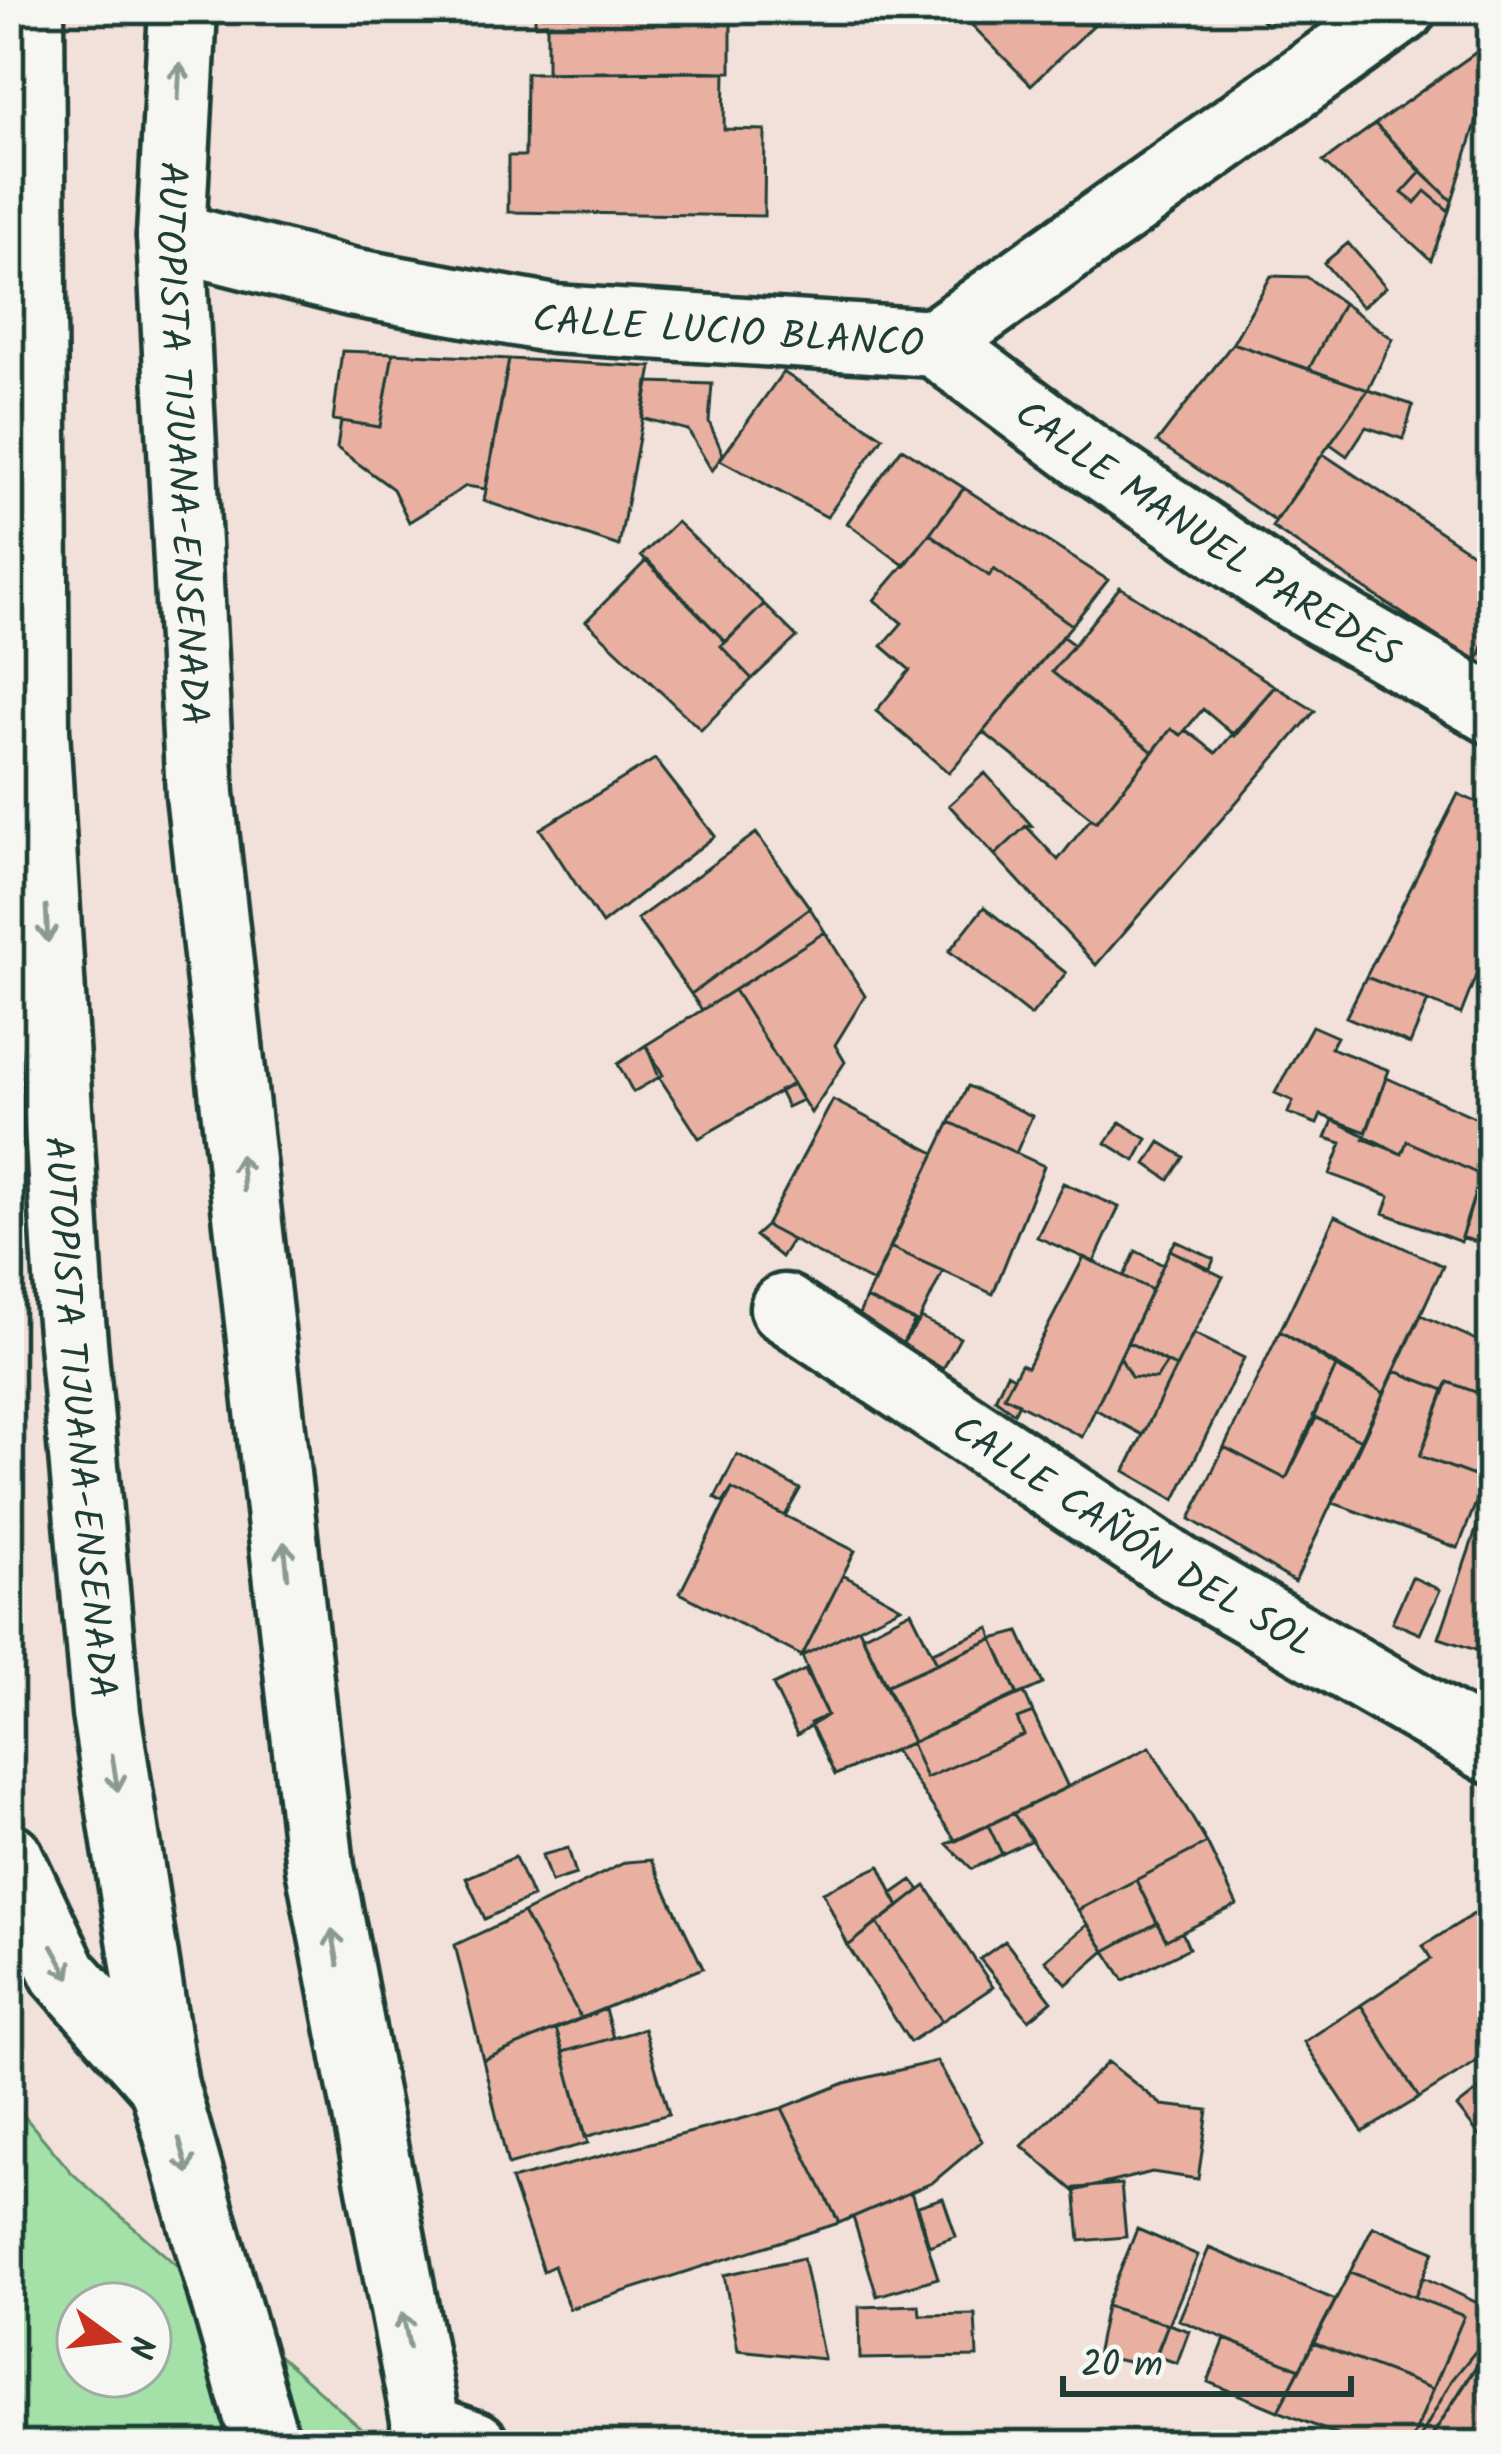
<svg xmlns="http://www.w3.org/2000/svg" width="1501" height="2454" font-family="Kalam,sans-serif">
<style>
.green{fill:#a4e1a9;stroke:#628f6e;stroke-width:3;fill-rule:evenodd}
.building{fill:#e9b0a2;stroke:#1f3d34;stroke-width:3}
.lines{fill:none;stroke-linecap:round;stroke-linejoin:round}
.minor-casing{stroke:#1f3d34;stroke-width:75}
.major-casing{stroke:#1f3d34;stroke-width:75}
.minor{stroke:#f6f6f2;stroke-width:66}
.major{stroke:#f6f6f2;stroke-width:66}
.oneway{stroke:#8a9a93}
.labels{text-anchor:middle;stroke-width:9;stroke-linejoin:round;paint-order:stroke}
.street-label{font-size:39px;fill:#1f3d34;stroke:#f6f6f2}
</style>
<rect width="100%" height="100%" fill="#f2e1da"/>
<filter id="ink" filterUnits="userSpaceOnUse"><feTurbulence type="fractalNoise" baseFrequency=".00833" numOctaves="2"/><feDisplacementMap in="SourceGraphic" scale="24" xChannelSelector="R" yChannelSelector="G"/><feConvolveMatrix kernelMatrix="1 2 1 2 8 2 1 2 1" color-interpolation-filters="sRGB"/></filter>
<g filter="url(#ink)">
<!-- green -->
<path class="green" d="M9,2098L72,2173L369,2435L394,2445H9ZM78,2304H150V2376H78Z"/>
<!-- building -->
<path class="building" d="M490,9H610V17L490,13Z
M610,9H780L781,24L610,17Z
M956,9H1085L1097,22L1031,85Z
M1252,9H1284L1267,25Z
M535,14L731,22V72L547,73V23L535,24Z
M1485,46L1492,48V72L1452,201L1375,124Z
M687,71L725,72L724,129L765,130L764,216L508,212V156H525L526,73Z
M1375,124L1421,172L1402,193L1415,203L1425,191L1449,211L1431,260L1323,162Z
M1421,172L1452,201L1449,211L1425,191L1415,203L1402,193Z
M1348,243L1386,287L1362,307L1324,263Z
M1271,276L1307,277L1343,303L1309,369L1233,343Z
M1343,303L1393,339L1368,390L1309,369Z
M1233,343L1368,390L1275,521L1157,442Z
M342,351L393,353L380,427L333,420Z
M393,353L509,359L485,489L466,486L409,522L393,489L337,448L341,421L380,427Z
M509,359L652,367L619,546L484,501Z
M783,372L883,437L827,517L720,460Z
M648,382L712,384L709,422L723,454L712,471L688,430L642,418Z
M1368,390L1413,405L1403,439L1366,427L1347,456L1330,444Z
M902,448L964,488L905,566L847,523Z
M1323,454L1492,566V622L1477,663L1272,527Z
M964,488L1108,580L1072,625L994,569L989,576L930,534Z
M677,522L764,604L726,642L641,556Z
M930,534L989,576L994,569L1072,625L949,773L876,711L910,670L882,646L902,623L874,600Z
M647,560L726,642L721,646L752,679L701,730L586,621Z
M1120,587L1275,686L1235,736L1203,709L1181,735L1171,729L1153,752L1052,672Z
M764,604L797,637L752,679L721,646Z
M1489,629L1492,630V671L1477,663Z
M1062,636L1074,645L1052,672L1153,752L1096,822L983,732Z
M1275,686L1315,711L1096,965L995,855L1026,826L1058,860L1091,818L1096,822L1171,729L1181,735L1186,730L1216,753Z
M655,759L715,836L602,924L540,829Z
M985,773L1032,826H1026L995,855L949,805Z
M1458,794L1492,809V964L1482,960L1461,1014L1366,977Z
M756,833L810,908L691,994L637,919Z
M984,907L1066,973L1031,1016L949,951Z
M810,908L825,932L702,1010L691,994Z
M825,932L865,996L835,1045L845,1062L811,1113L734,990Z
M1366,977L1428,1001L1410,1044L1346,1017Z
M734,990L793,1084L699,1138L659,1077L646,1045Z
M1312,1026L1337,1037L1331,1048L1389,1070L1366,1132L1321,1115L1317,1124L1288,1113L1293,1101L1275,1093Z
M646,1045L663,1075L633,1092L618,1064Z
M1387,1078L1492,1125L1489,1179L1407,1141L1402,1154L1364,1139Z
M793,1084L802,1100L787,1107L779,1091Z
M968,1086L1032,1116L1016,1153L950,1122Z
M833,1100L935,1153L874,1283L766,1226Z
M1333,1120L1402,1154L1407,1141L1489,1179L1484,1193L1476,1190L1461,1242L1384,1213L1390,1196L1330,1174L1342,1143L1326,1138Z
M950,1122L1044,1166L993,1294L890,1247Z
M1120,1122L1147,1139L1135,1161L1106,1143Z
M1160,1142L1184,1157L1169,1180L1146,1164Z
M1492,1171V1203L1482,1199Z
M1063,1183L1119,1207L1094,1262L1037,1237Z
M1476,1190L1492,1203V1247L1461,1237Z
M1335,1216L1443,1266L1384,1393L1280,1331Z
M766,1226L792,1240L781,1257L755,1236Z
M1176,1241L1214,1259L1210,1269L1170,1250Z
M890,1247L943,1271L918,1323L866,1298Z
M1170,1250L1223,1277L1176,1367L1128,1342Z
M1136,1251L1163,1265L1152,1290L1124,1276Z
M1084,1257L1152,1290L1082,1437L1004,1396L1021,1364L1027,1367Z
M866,1298L915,1321L902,1344L858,1317Z
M1421,1315L1492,1347V1398L1448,1382L1444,1390L1395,1371Z
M921,1318L960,1338L943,1369L902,1344Z
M1280,1331L1336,1367L1286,1479L1224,1447Z
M1193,1333L1244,1358L1175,1500L1125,1471Z
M1128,1342L1167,1363L1156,1379L1131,1377L1120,1357Z
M1120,1357L1131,1377L1156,1379L1167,1363L1176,1367L1143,1435L1095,1409Z
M1336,1367L1384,1393L1361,1440L1313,1416Z
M1395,1371L1444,1390L1420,1456L1485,1480L1458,1548L1333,1503Z
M1007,1373L1014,1377L1004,1396L1019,1403L1014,1413L995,1399Z
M1448,1382L1492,1398V1461L1485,1480L1420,1456Z
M1316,1418L1361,1440L1295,1582L1190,1519L1224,1447L1286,1479Z
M737,1454L800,1489L785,1516L732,1489L723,1503L715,1498Z
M732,1489L855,1551L802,1656L680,1593Z
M1477,1527L1492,1532L1488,1654L1439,1638Z
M843,1575L901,1607L802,1656Z
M1412,1577L1440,1590L1420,1634L1392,1622Z
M911,1611L937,1663L885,1686L862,1636Z
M859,1628L913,1742L835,1775L810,1723L827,1715L802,1656Z
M990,1628L993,1639L937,1663L932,1652Z
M1019,1632L1043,1684L1018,1695L993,1639Z
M993,1639L1017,1694L913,1742L885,1686Z
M805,1670L827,1715L797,1735L773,1685Z
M1024,1692L1033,1713L1017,1719L1024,1735L926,1778L911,1743Z
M1033,1713L1068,1787L956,1841L894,1750L911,1743L926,1778L1024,1735L1017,1719Z
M1150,1747L1207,1843L1078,1910L1013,1813Z
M1013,1813L1032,1840L1002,1854L988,1825Z
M988,1825L1002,1854L972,1869L947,1844Z
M1207,1843L1237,1905L1166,1940L1136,1880Z
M568,1848L576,1874L551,1882L542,1855Z
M515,1857L532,1897L485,1919L466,1878Z
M651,1860L703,1968L581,2018L523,1913L626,1862Z
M880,1866L899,1907L848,1946L823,1892Z
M912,1880L920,1890L899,1907L892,1894Z
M1136,1880L1157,1923L1105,1951L1078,1910Z
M926,1886L993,1987L942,2021L877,1923Z
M1491,1903L1492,2052L1419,2098L1361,2005L1431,1959L1423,1946Z
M523,1913L581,2018L483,2060L455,1945Z
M877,1923L942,2021L910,2042L848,1946Z
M1157,1923L1166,1940L1182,1932L1189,1948L1124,1980L1105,1951Z
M1088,1924L1105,1951L1067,1984L1045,1960Z
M1005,1941L1052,2001L1029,2020L980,1959Z
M1361,2005L1419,2098L1363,2132L1304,2042Z
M605,2009L613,2038L563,2052L556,2029Z
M556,2029L588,2143L508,2165L483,2060Z
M644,2029L669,2114L585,2137L563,2052Z
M937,2061L982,2141L932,2183L839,2223L782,2108L845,2083Z
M1108,2062L1162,2105L1208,2110L1198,2179L1152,2172L1074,2191L1022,2146Z
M1492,2080V2151L1457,2107Z
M782,2108L839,2223L569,2309L554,2266L543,2271L511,2180Z
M1121,2184L1126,2237L1080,2241L1075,2188Z
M911,2192L938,2278L877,2296L853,2217Z
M943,2198L956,2236L929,2246L918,2206Z
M1373,2226L1434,2251L1415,2297L1350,2272Z
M1137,2229L1198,2255L1169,2324L1106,2306Z
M1209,2248L1336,2300L1300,2369L1179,2320Z
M803,2258L824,2359L738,2350L724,2275Z
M1350,2272L1464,2316L1433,2389L1313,2343Z
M1423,2277L1492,2310V2331L1452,2380L1416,2445H1410L1464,2316L1415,2297Z
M919,2305L920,2315L975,2314L977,2357L860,2359L859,2307Z
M1106,2306L1168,2324L1151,2366L1096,2356Z
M1168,2324L1189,2331L1177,2363L1156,2356Z
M1492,2331V2343L1426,2445H1416L1452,2380Z
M1225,2339L1300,2369L1278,2411L1208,2382Z
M1491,2342L1492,2445H1426L1438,2426Z
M1313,2343L1433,2389L1410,2445H1363L1278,2411Z"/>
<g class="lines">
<!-- minor casing -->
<g class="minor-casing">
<g id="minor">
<path id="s1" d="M171,236L351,282L554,319L935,343L1402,9"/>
<path id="s2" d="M935,343L1084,454L1289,593L1492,710"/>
<path id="s3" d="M784,1308L1178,1569L1492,1750"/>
<path d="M9,1857L64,1973L164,2086"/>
<path d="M425,2428L475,2445"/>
</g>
</g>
<!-- major casing -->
<g class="major-casing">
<g id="major">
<path id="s4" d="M30,9L35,730L70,1309L106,1713L164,2086L266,2445"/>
<path id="s5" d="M183,9L171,236L200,794L320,1867L430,2445"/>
</g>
</g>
<!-- minor -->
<use href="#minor" class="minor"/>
<!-- major -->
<use href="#major" class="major"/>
</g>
<!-- one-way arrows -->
<defs><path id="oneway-shaft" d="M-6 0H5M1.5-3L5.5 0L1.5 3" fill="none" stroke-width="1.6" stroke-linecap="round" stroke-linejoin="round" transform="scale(3)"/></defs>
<g class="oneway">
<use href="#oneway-shaft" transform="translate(179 81) rotate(-87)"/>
<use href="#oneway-shaft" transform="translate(47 924) rotate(87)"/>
<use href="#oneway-shaft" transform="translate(242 1173) rotate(-96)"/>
<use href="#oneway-shaft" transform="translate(286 1560) rotate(-96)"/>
<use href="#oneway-shaft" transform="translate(115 1773) rotate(81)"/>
<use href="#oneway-shaft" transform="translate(335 1947) rotate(-100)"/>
<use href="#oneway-shaft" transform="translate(61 1962) rotate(61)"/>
<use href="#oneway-shaft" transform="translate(184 2156) rotate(74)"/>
<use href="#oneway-shaft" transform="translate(406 2330) rotate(-101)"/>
</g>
</g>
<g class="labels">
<!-- street labels -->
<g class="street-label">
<text dy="14" stroke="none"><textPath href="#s1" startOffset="567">CALLE LUCIO BLANCO</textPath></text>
<text dy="14" stroke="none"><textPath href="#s5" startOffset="435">AUTOPISTA TIJUANA-ENSENADA</textPath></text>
<text dy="14" stroke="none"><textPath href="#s2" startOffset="333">CALLE MANUEL PAREDES</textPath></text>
<text dy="14" stroke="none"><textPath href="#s4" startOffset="1410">AUTOPISTA TIJUANA-ENSENADA</textPath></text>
<text dy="14" stroke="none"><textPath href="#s3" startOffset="417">CALLE CAÑÓN DEL SOL</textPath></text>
</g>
</g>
<!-- margin -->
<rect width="1501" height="2454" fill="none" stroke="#f6f6f2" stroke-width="48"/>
<rect x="24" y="24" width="1453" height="2406" fill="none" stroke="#1f3d34" stroke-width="4.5" filter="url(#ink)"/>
<!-- north arrow -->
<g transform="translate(114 2340) rotate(105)"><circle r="57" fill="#f6f6f2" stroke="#a0aca6" stroke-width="3"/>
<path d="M0-9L21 45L0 30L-21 45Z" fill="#c8321e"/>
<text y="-18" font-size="33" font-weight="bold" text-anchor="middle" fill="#1f3d34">N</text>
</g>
<!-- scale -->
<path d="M1063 2376v18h288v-18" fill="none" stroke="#1f3d34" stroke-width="6"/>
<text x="1081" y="2376" font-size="36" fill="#1f3d34" stroke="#f6f6f2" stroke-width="9" paint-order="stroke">20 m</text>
</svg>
